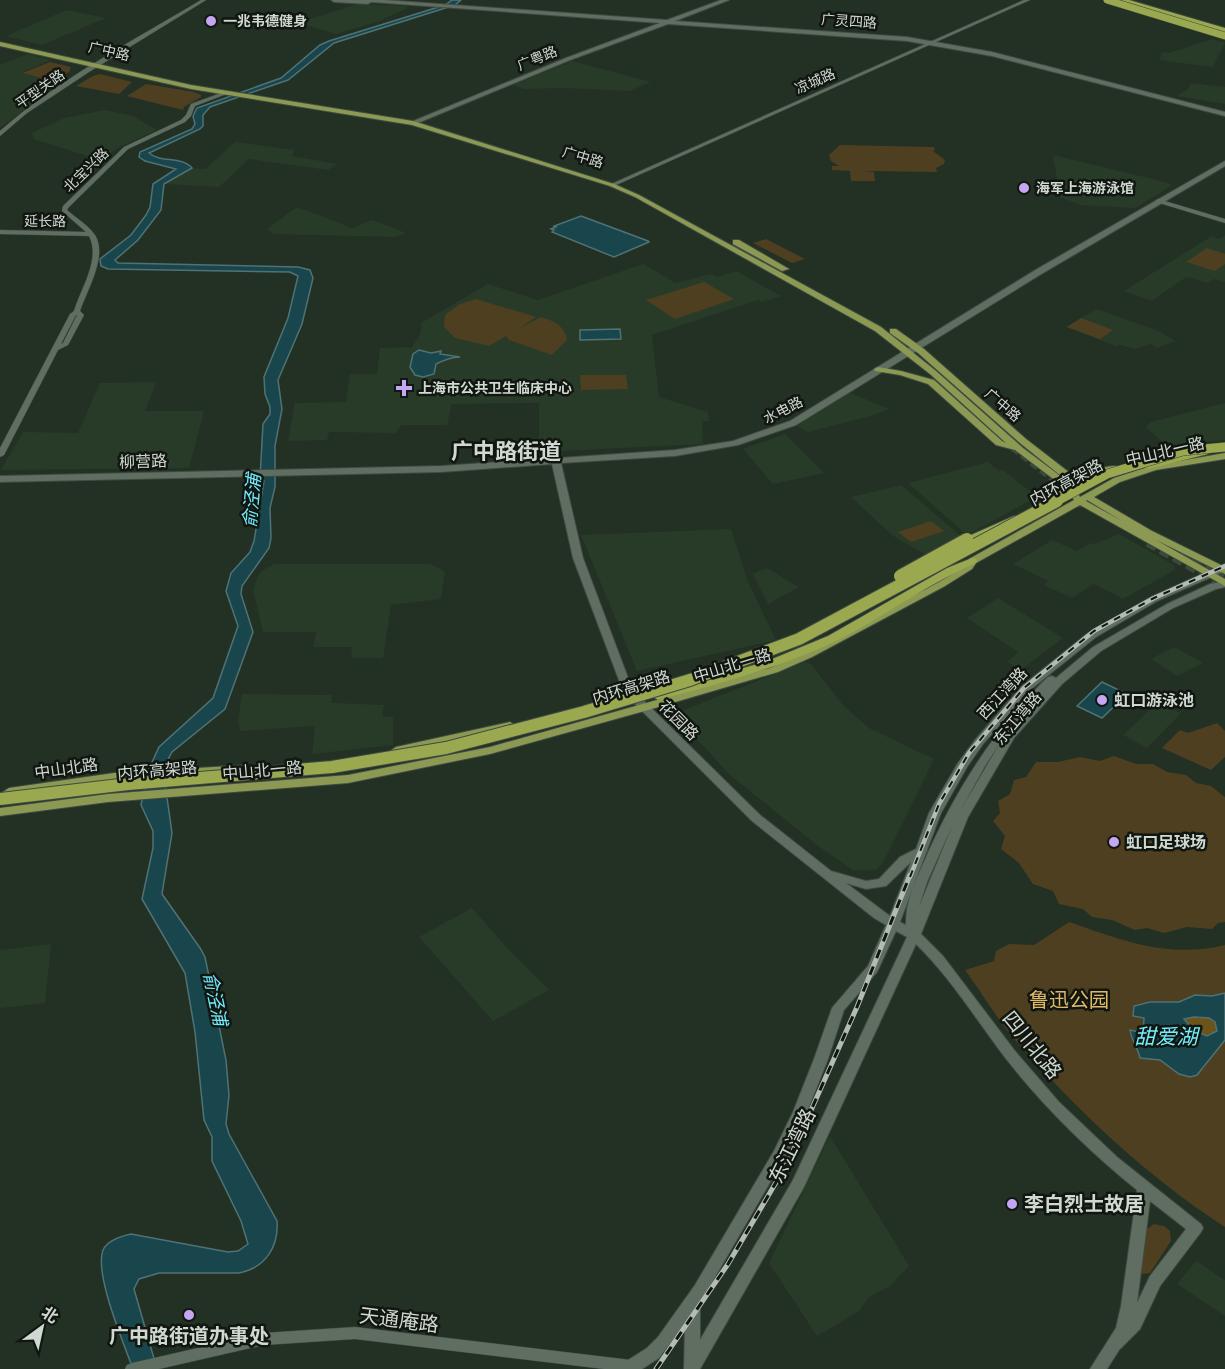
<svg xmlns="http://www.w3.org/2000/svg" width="1225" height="1369" font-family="'PT Sans','Noto Sans SC',sans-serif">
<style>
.built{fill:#283b29}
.green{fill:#4e3f21}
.forest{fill:#6c5317}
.water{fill:#19464c;stroke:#507274;stroke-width:1.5;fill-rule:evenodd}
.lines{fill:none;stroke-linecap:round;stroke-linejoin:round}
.primary-tunnel-far1{stroke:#3d493e;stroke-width:8;stroke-dasharray:8 4;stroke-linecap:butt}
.primary-tunnel{stroke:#3d493e;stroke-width:10;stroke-dasharray:10 5;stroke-linecap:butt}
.tertiary-casing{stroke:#3f4a40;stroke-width:1}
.secondary-casing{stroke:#3f4a40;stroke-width:2}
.primary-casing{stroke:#3f4a40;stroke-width:2}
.trunk-casing{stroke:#3f4a40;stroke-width:2}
.tertiary{fill:#5f6e60;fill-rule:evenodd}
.secondary{fill:#5f6e60;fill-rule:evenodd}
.primary{fill:#8b9953;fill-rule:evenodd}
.trunk{fill:#9aa84f;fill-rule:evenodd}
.rail-far1-casing{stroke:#b2bcb3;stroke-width:4.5}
.rail-casing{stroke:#b2bcb3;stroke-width:5}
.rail-far1{stroke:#111611;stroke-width:2;stroke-dasharray:7;stroke-linecap:butt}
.rail{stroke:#111611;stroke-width:3;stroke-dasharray:9;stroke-linecap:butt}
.trunk-bridge-far2-casing{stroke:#3f4a40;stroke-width:8;stroke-linecap:butt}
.trunk-bridge-far1-casing{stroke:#3f4a40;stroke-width:10;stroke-linecap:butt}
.trunk-bridge-casing{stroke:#3f4a40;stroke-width:14;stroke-linecap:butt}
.trunk-bridge-far2{stroke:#9aa84f;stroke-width:7}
.trunk-bridge-far1{stroke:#9aa84f;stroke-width:9}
.trunk-bridge{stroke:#9aa84f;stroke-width:12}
.poi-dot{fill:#c3a7f2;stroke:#111611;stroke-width:2}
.labels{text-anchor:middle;stroke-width:5;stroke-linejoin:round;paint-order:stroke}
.far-poi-label{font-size:14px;font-weight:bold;fill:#d0d9d1;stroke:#111611;text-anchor:start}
.far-street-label{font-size:14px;fill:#d0d9d1;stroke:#111611}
.street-label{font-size:16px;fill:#d0d9d1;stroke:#111611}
.poi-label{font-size:16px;font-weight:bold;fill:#d0d9d1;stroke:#111611;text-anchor:start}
.water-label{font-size:18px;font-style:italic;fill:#72edfe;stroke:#111611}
.near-park-label{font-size:20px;fill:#e2ba67;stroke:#111611}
.near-street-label{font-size:20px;fill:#d0d9d1;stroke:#111611}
.near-poi-label{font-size:20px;font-weight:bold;fill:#d0d9d1;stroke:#111611;text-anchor:start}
.near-water-label{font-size:21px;font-style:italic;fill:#72edfe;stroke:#111611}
.district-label{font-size:22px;font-weight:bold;fill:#d0d9d1;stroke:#111611}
</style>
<rect width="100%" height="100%" fill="#233024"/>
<!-- built -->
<path class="built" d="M357,4L405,6L408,8L377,22L336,34L298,23Z
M66,10L106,18L42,45L6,36Z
M1212,39L1225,43L1213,67L1159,60L1163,52L1169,53Z
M28,54L51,60L20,73L60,83L0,128V65Z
M572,61L651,82L629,91L564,88L524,89L513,85Z
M1191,83L1225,87V104L1177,96L1188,89Z
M105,110L133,116L157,130L115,149L103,161L34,139L32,133L64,118Z
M235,142L294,150L292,156L337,164L328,170L249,159L219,187L164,184L192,168L205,169Z
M1053,155L1169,183L1171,186L1135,208L1080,205L1060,197Z
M297,207L352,228L373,220L406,233L396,237L274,234L267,229Z
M1225,235V282L1214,279L1208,283L1186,277L1152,301L1124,291L1212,236L1219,239Z
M643,264L676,283L710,274L717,277L736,271L781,296L762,302L758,300L652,335L659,397L708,412L709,421H702L703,444L539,452V403L452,404L447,425H401L396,433L329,432L327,440L288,441L295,403L346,402L350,374H377L380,348L412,347L421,333V323L488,284L538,300Z
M1096,309L1156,330L1176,341L1157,348L1151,344L1134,349L1121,345L1116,346L1066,327Z
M156,382L145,411H204L189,468L1,470L23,432L78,433L100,383Z
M849,392L889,409L871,416L808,432L797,426Z
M1225,403V440L1166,445L1146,427L1151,422Z
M785,434L824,473L773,484L743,449Z
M988,462L999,471L1003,470L1037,497L967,535L908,483Z
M901,485L963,538L930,557L893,536L851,497Z
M731,529L748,582L776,640L637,671L581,535Z
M1119,534L1174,565L1175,570L1123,599L1094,584L1072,598L1044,585L1048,581L1013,564L1052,540L1077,551L1092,543L1095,544Z
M274,564H430L445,571L441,599L391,605L383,658H351L352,647H313L316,632H263L253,590L258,575L265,569Z
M767,568L799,587L768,604L753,574Z
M998,598L1063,638L1021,670L1007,662L1018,652L967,618Z
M1174,647L1203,663L1177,676L1151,659Z
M805,662L811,664L843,705L869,728L934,759L883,863L876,870H853L818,846L730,775L677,718L679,712Z
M242,694L332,695L331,703L384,705L382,716L393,717V745L312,754L315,726L240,731L238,719Z
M1157,703L1181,713L1147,748L1123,735Z
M472,908L509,950L549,990L493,1021L419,937Z
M51,944L45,1003L0,1008V950Z
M830,1136L909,1266L889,1287L869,1297L858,1312L817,1336L769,1263Z
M1196,1261L1225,1280V1316L1177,1284Z"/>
<!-- green -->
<path class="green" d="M50,62L71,67L69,72L52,81L22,73Z
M100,74L132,82L119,94L76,86L93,76Z
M146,84L194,92L201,95V97L184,107L183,110L127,96Z
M840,145L934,147L935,150L933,151L945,160L944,164L936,168L937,172L864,171L874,172L875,181H851L850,171L832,170V166H839L831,161L829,155Z
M766,239L805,259L792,263L753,243Z
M1207,248L1225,254V264L1215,271L1186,262Z
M704,282L734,299L675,319L646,300Z
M476,299L536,317L519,329L541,317C553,321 565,325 567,340L552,355L509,340L506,336L489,346L455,338L444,327L445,315L460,304Z
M1081,318L1113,330L1100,339L1067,327Z
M580,375H626L628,389L581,390Z
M931,521L944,531L911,542L898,532Z
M1217,723L1225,731V757L1211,770L1162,748L1180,730L1188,733Z
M1114,756L1136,764H1153L1167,772L1186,775L1196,783L1211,786L1225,797V922L1218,923L1212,929L1187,927L1164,933L1147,928L1135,930L1112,920L1092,917L1083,909L1059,904L1053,891L1033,884L1019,863L1001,849L1005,836L993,821L1000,813L998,801L1010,794L1014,780L1026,777L1036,762H1058L1080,757L1100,761Z
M1069,922C1121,940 1169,959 1225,945V993L1212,996L1195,995L1179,1002L1166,1004L1150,1002L1144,1018L1143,1033L1130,1031C1132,1042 1138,1048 1140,1058L1160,1060L1179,1074L1203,1069L1225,1040V1227C1146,1176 1078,1111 1016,1041C997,1019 982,993 965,970L994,961L996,951L1009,944L1034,945Z
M1154,1224L1164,1226L1170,1231L1171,1241L1150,1273L1142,1274L1139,1272L1144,1231Z"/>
<!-- forest -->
<path class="forest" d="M1194,1017L1209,1018L1215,1022L1217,1031L1207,1036L1193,1030L1184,1019Z"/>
<!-- water -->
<path class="water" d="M452,0H461L455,5L334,43L288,80L210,107L203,115V126L200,129L149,153C160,163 182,156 192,168L164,184L161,210L138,240L115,260L118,263L298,267L310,270L313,278L302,324L278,380L282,409L275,446V487L270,508L271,538L269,548L242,586L241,594L253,632L225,709L172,752L163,769L172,833L162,894L200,948L205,957L226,1060L229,1095L226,1124L229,1134L277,1221C279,1247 265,1268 239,1273H159L139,1279L134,1289L157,1369H133C124,1344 94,1274 103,1250C107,1241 122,1236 131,1234L228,1252L238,1251L248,1244L241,1221L212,1161V1137L204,1120L195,1032L185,973L142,899L153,848V831L141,805L148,771L159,747L213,698L238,626L226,591L231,573L250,552L254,541L264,481L260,478L263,424L270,414V407L265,394L264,377L288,318L298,276L290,272L108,269L101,266L100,259L131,235L146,215L150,207L153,184L176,169L145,161L139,157L140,152L192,129L195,124L193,116L197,108L281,78L320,45L329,41L445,5Z
M581,216L648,241L649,242L614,257L552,232L554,230L551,229L556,227L554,226Z
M620,329L621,339L580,340V330Z
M419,350L431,353L441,351L440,354L460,357C451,357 444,360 436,364L434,374L423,377L415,375L410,367L413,354Z
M1102,682L1127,694L1102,718L1077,706Z
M1225,993V1040L1197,1075L1190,1077L1179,1074L1160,1060L1140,1058C1138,1048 1132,1042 1130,1030L1143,1033L1144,1018L1133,1016L1134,1006L1150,1002H1179L1195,995L1212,996ZM1194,1017L1209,1018L1215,1022L1217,1031L1207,1036L1193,1030L1184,1019Z"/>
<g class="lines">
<!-- primary-tunnel-far1 -->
<path class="primary-tunnel-far1" d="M1013,447L1074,495"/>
<!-- primary-tunnel -->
<path class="primary-tunnel" d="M1148,542L1225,585
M1193,558L1225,574"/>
<!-- tertiary casing -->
<g class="tertiary-casing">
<path id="tertiary" d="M201,0H206L89,72L27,113L0,136V131C59,79 133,41 201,0Z
M1024,0H1030L614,186L609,185Z
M224,92L229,93L195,106L191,116L185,122L128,149L68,208L67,210C76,218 88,225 95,235C108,256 87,290 80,311L84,315L68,345L58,350L4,455L0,457V448L70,314L74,311C81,288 101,259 89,236L0,234V230L86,232L62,211L63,206L124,147L181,120L186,115L191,104ZM76,315H77L63,343L61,344Z
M1158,199L1225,219V223L1156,202L1155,201Z
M355,1327L631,1360L636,1362L638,1366L636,1369H604L355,1339L264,1345L159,1369H125L127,1365L132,1363L264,1333Z"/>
</g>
<!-- secondary casing -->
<g class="secondary-casing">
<path id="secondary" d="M331,0H384L667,20L721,0H729L675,21L907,37L992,52L1225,112V116L992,56L907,41L668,24L570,60L413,125L410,123L411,122L566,58L660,23L371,2L368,4L334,2Z
M1225,161V166L1043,273L796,425L738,445L675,456L561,463L583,558L630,683L636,693L760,815L831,871L866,881L879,879L900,857L916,849L929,813L958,763L975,740L1022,686L1088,633L1151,597L1225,564V571L1157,601L1096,637L1030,690L983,744L967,767L941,813L900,922L906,925C905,900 917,878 927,855C957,788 995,728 1048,677L1052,676L1056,678L1093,647L1167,604L1210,584L1225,581V587L1216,589L1173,608L1101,651L1062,684L1014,738L968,817L921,934L943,956L1015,1051L1059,1102L1117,1157L1201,1224L1203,1228L1201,1232L1160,1286L1140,1329L1119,1350L1107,1369H1090L1116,1328L1121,1306L1137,1190C1089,1151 1045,1108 1007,1060C977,1021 951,978 916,944L804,1187L700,1369H684L685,1324L659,1358L642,1369H620L622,1364L647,1348L658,1337L695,1285L774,1151L793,1112L814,1059L832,1008L868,966L886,925L874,918L752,821L628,697L620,683L573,558L552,464L441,472L0,482V476L441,466L675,450L733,441L790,421L1037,269ZM1000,743L959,813L985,766ZM953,824L919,907L927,882ZM911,862L890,916L846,883L866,889L886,886ZM896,931L907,937L793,1180L700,1340V1303L786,1155L807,1112L828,1059L844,1010L877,972ZM1150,1201L1186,1229L1150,1276L1137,1303Z"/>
</g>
<!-- primary casing -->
<g class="primary-casing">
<path id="primary" d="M1131,4L1225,30V34L1131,6Z
M0,42L191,85L413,121L614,184L639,195L881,327L936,371L1023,448L1071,484L1020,443L918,353L890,333V329H896L924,349L1026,439L1079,480C1091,473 1103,465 1117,466V470L1102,474L1084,484L1085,486L1084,488L1075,489L1080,497L1114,478L1151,466L1225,453V459L1156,470L1120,482L1094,497L1152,531L1225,567V574L1156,540L1225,579V586L1080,505L976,563L972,569L945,586L812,657L778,672L648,710L490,754L348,783L108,802L0,816V808L108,794L348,775L490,747L770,668C814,648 856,625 899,603C917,593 959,575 969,559L1074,500L1069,492L1048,504H1042L1040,502L1042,500L1064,487L1015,450L996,445L928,384L900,375L875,371L874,369L878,367L901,371L934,380L1002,441L1006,443L930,374L875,331L635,197L610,186L412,125L191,89L0,46ZM1087,500L1122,521L1086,501Z
M733,240H739L789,269L782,271L733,244Z
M510,722L515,725L514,727L396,755L390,751L396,747Z
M247,765L253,769L251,772L114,781L9,796L3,792L9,788L114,773Z"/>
</g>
<!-- trunk casing -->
<g class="trunk-casing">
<path id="trunk" d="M1120,0H1129L1225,28V32Z
M1204,449L1209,452L1208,454L1148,469L1143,466L1144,464Z
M1014,516L1018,517L1019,519L1018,521L971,541H963L962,539Z
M972,558L976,559L977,561L976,563C927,584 884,617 836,641C780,668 718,684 658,700L652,696L654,693L765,662L828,636L947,568Z"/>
</g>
<!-- tertiary -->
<use href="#tertiary" class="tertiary"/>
<!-- secondary -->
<use href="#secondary" class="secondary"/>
<!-- primary -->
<use href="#primary" class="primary"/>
<!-- trunk -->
<use href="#trunk" class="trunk"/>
<!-- rail-far1 casing -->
<g class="rail-far1-casing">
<path id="rail-far1" d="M910,877L939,804L969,753L1024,688L1094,631L1154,598L1225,566"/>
</g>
<!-- rail casing -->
<g class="rail-casing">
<path id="rail" d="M656,1369L728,1264L788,1162L857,1007L910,875"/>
</g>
<!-- rail-far1 -->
<use href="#rail-far1" class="rail-far1"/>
<!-- rail -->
<use href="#rail" class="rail"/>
<!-- trunk-bridge-far2 casing -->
<g class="trunk-bridge-far2-casing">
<path id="trunk-bridge-far2" d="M1107,0L1225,36"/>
</g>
<!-- trunk-bridge-far1 casing -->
<g class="trunk-bridge-far1-casing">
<path id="trunk-bridge-far1" d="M1055,502L1107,474L1183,451L1225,447"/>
</g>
<!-- trunk-bridge casing -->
<g class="trunk-bridge-casing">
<path id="trunk-bridge" d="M900,576L967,539
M0,799L128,784L332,767L446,748L584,712L690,680L799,639L1057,501"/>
</g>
<!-- trunk-bridge-far2 -->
<use href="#trunk-bridge-far2" class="trunk-bridge-far2"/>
<!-- trunk-bridge-far1 -->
<use href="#trunk-bridge-far1" class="trunk-bridge-far1"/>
<!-- trunk-bridge -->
<use href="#trunk-bridge" class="trunk-bridge"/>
</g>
<!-- markers -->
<g class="poi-dot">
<circle cx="211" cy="21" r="6"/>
<circle cx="1024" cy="188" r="6"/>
<path d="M401 379h6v6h6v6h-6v6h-6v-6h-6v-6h6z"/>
<circle cx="1102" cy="700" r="6"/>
<circle cx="1114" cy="842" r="6"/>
<circle cx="1012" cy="1204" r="6"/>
<circle cx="189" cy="1315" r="6"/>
</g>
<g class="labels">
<!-- far-poi labels -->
<g class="far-poi-label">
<text x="223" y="26">一兆韦德健身</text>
<text x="1036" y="193">海军上海游泳馆</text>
<text x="418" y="393">上海市公共卫生临床中心</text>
</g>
<!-- far-street labels -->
<g class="far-street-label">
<text transform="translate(849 21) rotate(4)" y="5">广灵四路</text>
<text transform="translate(109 51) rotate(13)" y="5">广中路</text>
<text transform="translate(537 58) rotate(-22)" y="5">广粤路</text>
<text transform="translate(815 81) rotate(-24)" y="5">凉城路</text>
<text transform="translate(40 89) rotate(-35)" y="5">平型关路</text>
<text transform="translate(583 157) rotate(17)" y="5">广中路</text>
<text transform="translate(86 170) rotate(-44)" y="5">北宝兴路</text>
<text transform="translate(45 221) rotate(1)" y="5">延长路</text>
<text transform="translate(1003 405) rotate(41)" y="5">广中路</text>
<text transform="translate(783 410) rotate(-27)" y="5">水电路</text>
</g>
<!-- street labels -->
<g class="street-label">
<text transform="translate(1165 451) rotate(-13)" y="6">中山北一路</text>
<text transform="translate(143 461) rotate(-2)" y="6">柳营路</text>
<text transform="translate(1066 482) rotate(-28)" y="6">内环高架路</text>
<text transform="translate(732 665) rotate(-17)" y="6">中山北一路</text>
<text transform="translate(631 687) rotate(-17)" y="6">内环高架路</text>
<text transform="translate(1002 693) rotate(-47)" y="6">西江湾路</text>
<text transform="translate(1017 718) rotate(-50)" y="6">东江湾路</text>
<text transform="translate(679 720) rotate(45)" y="6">花园路</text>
<text transform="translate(66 768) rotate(-8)" y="6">中山北路</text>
<text transform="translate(157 770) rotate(-5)" y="6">内环高架路</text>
<text transform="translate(262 770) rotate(-5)" y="6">中山北一路</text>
</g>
<!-- poi labels -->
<g class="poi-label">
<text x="1114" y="706">虹口游泳池</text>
<text x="1126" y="848">虹口足球场</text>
</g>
<!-- water labels -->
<g class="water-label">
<text transform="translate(252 501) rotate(-85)" y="6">俞泾浦</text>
<text transform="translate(215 999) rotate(78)" y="6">俞泾浦</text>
</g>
<!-- near-park labels -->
<g class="near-park-label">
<text x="1069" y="1007">鲁迅公园</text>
</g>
<!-- near-street labels -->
<g class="near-street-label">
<text transform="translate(1032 1045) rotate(51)" y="7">四川北路</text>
<text transform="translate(792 1146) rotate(-64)" y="7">东江湾路</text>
<text transform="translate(399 1320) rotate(7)" y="7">天通庵路</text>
</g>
<!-- near-poi labels -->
<g class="near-poi-label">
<text x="1024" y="1211">李白烈士故居</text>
<text x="189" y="1343" text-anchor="middle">广中路街道办事处</text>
</g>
<!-- near-water labels -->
<g class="near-water-label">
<text x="1166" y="1044">甜爱湖</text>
</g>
<!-- district labels -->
<g class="district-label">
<text x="506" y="459">广中路街道</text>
</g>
</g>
<!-- north arrow -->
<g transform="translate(42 1327) rotate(33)" stroke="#111611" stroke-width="4.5" paint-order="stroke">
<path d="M0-4.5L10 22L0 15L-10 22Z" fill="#d0d9d1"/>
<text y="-9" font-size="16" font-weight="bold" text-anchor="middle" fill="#d0d9d1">北</text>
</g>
</svg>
